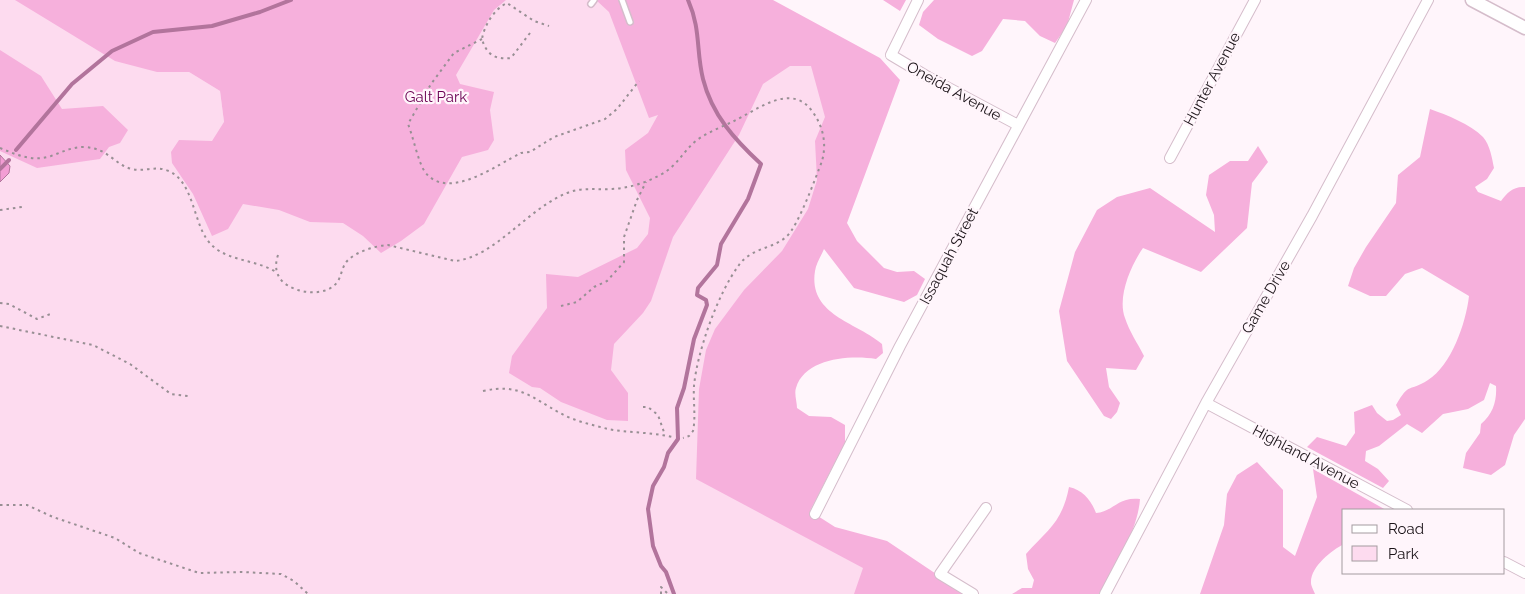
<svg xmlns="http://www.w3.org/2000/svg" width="1525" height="594" font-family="Raleway,sans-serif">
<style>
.green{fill:#fddbef}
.forest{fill:#f6b0dc}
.water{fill:#f39dd4;stroke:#b2749c}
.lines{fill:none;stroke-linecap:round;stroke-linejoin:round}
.stream{stroke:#b2749c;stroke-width:4}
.service-casing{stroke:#d5bdcb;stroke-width:8}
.minor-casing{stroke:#d5bdcb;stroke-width:12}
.tertiary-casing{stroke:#d5bdcb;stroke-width:15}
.path{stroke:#988f94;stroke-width:2;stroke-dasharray:2.5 4;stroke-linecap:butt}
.service{stroke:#fff;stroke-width:5}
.minor{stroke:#fff;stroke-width:10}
.tertiary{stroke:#fff;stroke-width:12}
.labels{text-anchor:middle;stroke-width:4.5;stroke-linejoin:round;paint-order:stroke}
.street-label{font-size:15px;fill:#1b1318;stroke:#fff5fb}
.park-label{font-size:15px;fill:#6a0052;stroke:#fff5fb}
</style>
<rect width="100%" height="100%" fill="#fff5fb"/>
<!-- green -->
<path class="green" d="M0,0H72L220,91L224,122L403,0H698L729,36L880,66L698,465L944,594H0Z"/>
<!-- forest -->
<path class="forest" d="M15,0H506L494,10L456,75L460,84L494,92L490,110L494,140L488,150L462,157L424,224L401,241L381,253L363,236L343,223L310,222L279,210L243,204L228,229L212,236L193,194L172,163L171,152L179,140L212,141L224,122L220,91L189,72H157L115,61Z
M596,0H773L880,58L900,80L847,223L857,241L884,268L897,272L914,271L925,279L917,295L904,302L854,288L824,249C821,256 816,264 815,271C808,315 856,322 882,344L883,353L876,359C850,355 805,358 796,388C794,393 797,402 797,408L809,416L831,417L845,425V443L810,511L835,527L887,541L966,594H854L863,568L696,479L699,389L706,350L715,329L744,290L782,251L808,209L817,180L815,141L825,117L811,66H790L763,84L739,135L673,237L651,301L643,313L614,344L611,370L628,393V421L607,420L561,402L540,388L532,387L509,373L512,356L547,308L546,274L578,277L637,248L648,234L650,218L626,170L625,150L648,133L658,115L649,118L609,12Z
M883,0H906L900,11Z
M934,0H1074L1067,26L1055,43L1040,36L1025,21L1003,19L982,51L972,56L938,39L919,25L923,12Z
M0,50L41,76L62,109L103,106L128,130L120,143L109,147L100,159L37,168L0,151Z
M1430,109C1447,115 1470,124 1483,137C1490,145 1492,158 1494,168L1487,179L1475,187L1478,192L1501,201C1507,193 1513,186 1525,187V419L1514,435L1505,465L1491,475L1463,468L1466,453L1480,433L1481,424C1493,414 1497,401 1496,386L1490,383L1484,400L1468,409L1443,414L1422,433L1407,424L1379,446L1366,451L1365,461L1378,469L1389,481L1383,488L1307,447L1317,437L1346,446L1355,433L1354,412L1372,405L1377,413L1387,421L1393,420L1401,415L1396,405C1410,381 1408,393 1428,380C1451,366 1466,323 1469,296L1422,268L1405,274L1386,296H1370L1348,286L1354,268L1366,247L1396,203L1398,175L1420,157Z
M1258,146L1268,162L1252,183L1247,228L1201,272L1143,248C1131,265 1117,297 1125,318C1129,331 1138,344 1144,356L1136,370L1106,368L1109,387L1120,403L1117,412L1111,419L1104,416L1067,361L1059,311L1075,252L1097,210L1117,197L1150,188L1215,232L1214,215L1206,195L1209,175L1230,161H1248Z
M1257,462L1283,490V547L1295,556L1317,497L1313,469L1386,510H1344V544C1332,550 1310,567 1311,583C1311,586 1314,591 1315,594H1200L1224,525L1227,494L1237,475Z
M1069,487C1083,490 1091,500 1096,513C1113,512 1118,496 1140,499C1138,529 1115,569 1099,594H1012L1022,588H1032L1034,580L1028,569L1026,554C1048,529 1062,523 1069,487Z"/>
<!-- water -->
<path class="water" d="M0,155L10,166L9,173L0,182Z"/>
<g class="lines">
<!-- stream -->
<path class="stream" d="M16,150L72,84L112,51L153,32L212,26L260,12L291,0
M0,169L9,160
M674,594L666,572L661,566L653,546L648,509L653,486L664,467L668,453L678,439L677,408L684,388L694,339L707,305L706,300L697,295L698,288L717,265L721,244L748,199L761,164C735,140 712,115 703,79C696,51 701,29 688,0"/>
<!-- service casing -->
<g class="service-casing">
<path id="service" d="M622,0L630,22
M591,4L594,0"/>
</g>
<!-- minor casing -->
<g class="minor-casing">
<path id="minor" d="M918,0L891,55L928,77L1018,125
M1170,158L1255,0
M1206,403L1407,510
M815,514L900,346L1086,0
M1504,562L1525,573
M973,594L940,574L986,508
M1105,594L1206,403L1312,216L1428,0"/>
</g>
<!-- tertiary casing -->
<g class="tertiary-casing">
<path id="tertiary" d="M1472,0L1525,28"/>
</g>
<!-- path -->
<path class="path" d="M530,33L511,58C495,60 486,54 482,39C484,26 494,9 507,3L534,21L549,26
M482,39L454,53L431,84L408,124C413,136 418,162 425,172C448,202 498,164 521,153L530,152L554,137L605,119L617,109L639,81
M0,148C17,155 33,162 51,156C62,152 72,147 84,147C109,148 114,165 132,169C143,172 155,166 166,170C192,178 193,218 206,238C221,262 254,258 276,272
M0,210L22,207
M278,255C275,264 275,273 282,281C295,294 327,298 338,281C342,274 342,266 348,260C358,251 375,246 388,245L455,261C495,257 527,209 567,193C581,187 596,190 612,189C629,188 646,183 662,174C678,165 684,150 697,140C708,132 722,127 734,121C757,110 791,82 812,111C823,126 827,143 822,161C816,177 798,226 787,236C774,249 752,247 739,265C718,293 697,352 694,386C693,401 696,417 693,431L689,436L683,438
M0,303L9,304L37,319L53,313
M561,306L577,302L594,287L607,281L624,262V237L637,200L646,182
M0,326L93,345L130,364L171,394L188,396
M483,391C519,383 531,397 560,413C574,421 593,425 608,429C629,433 651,432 672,437
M643,407H648L658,415L665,435
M0,505H27L53,517L115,538L139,553L199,573L242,572L281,574L294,581L308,594
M661,594V587L668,594"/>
<!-- service -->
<use href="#service" class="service"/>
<!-- minor -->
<use href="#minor" class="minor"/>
<!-- tertiary -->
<use href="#tertiary" class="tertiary"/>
</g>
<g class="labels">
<!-- street labels -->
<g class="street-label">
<text transform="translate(1212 79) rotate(-62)" y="5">Hunter Avenue</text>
<text transform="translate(954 91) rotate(29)" y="5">Oneida Avenue</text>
<text transform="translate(949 256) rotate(-62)" y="5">Issaquah Street</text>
<text transform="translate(1266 297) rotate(-60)" y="5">Game Drive</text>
<text transform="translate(1306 457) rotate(28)" y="5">Highland Avenue</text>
</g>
<!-- park labels -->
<g class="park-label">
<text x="436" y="102">Galt Park</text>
</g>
</g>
<!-- legend -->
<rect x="1342" y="509" width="162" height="65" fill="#fff5fb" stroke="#a49ba0"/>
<rect x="1352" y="525" width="25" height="8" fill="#ffffff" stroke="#a49ba0"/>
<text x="1388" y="534" font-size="15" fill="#1b1318">Road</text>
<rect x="1352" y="546" width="25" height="15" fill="#fddbef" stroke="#a49ba0"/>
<text x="1388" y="559" font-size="15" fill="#1b1318">Park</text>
</svg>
